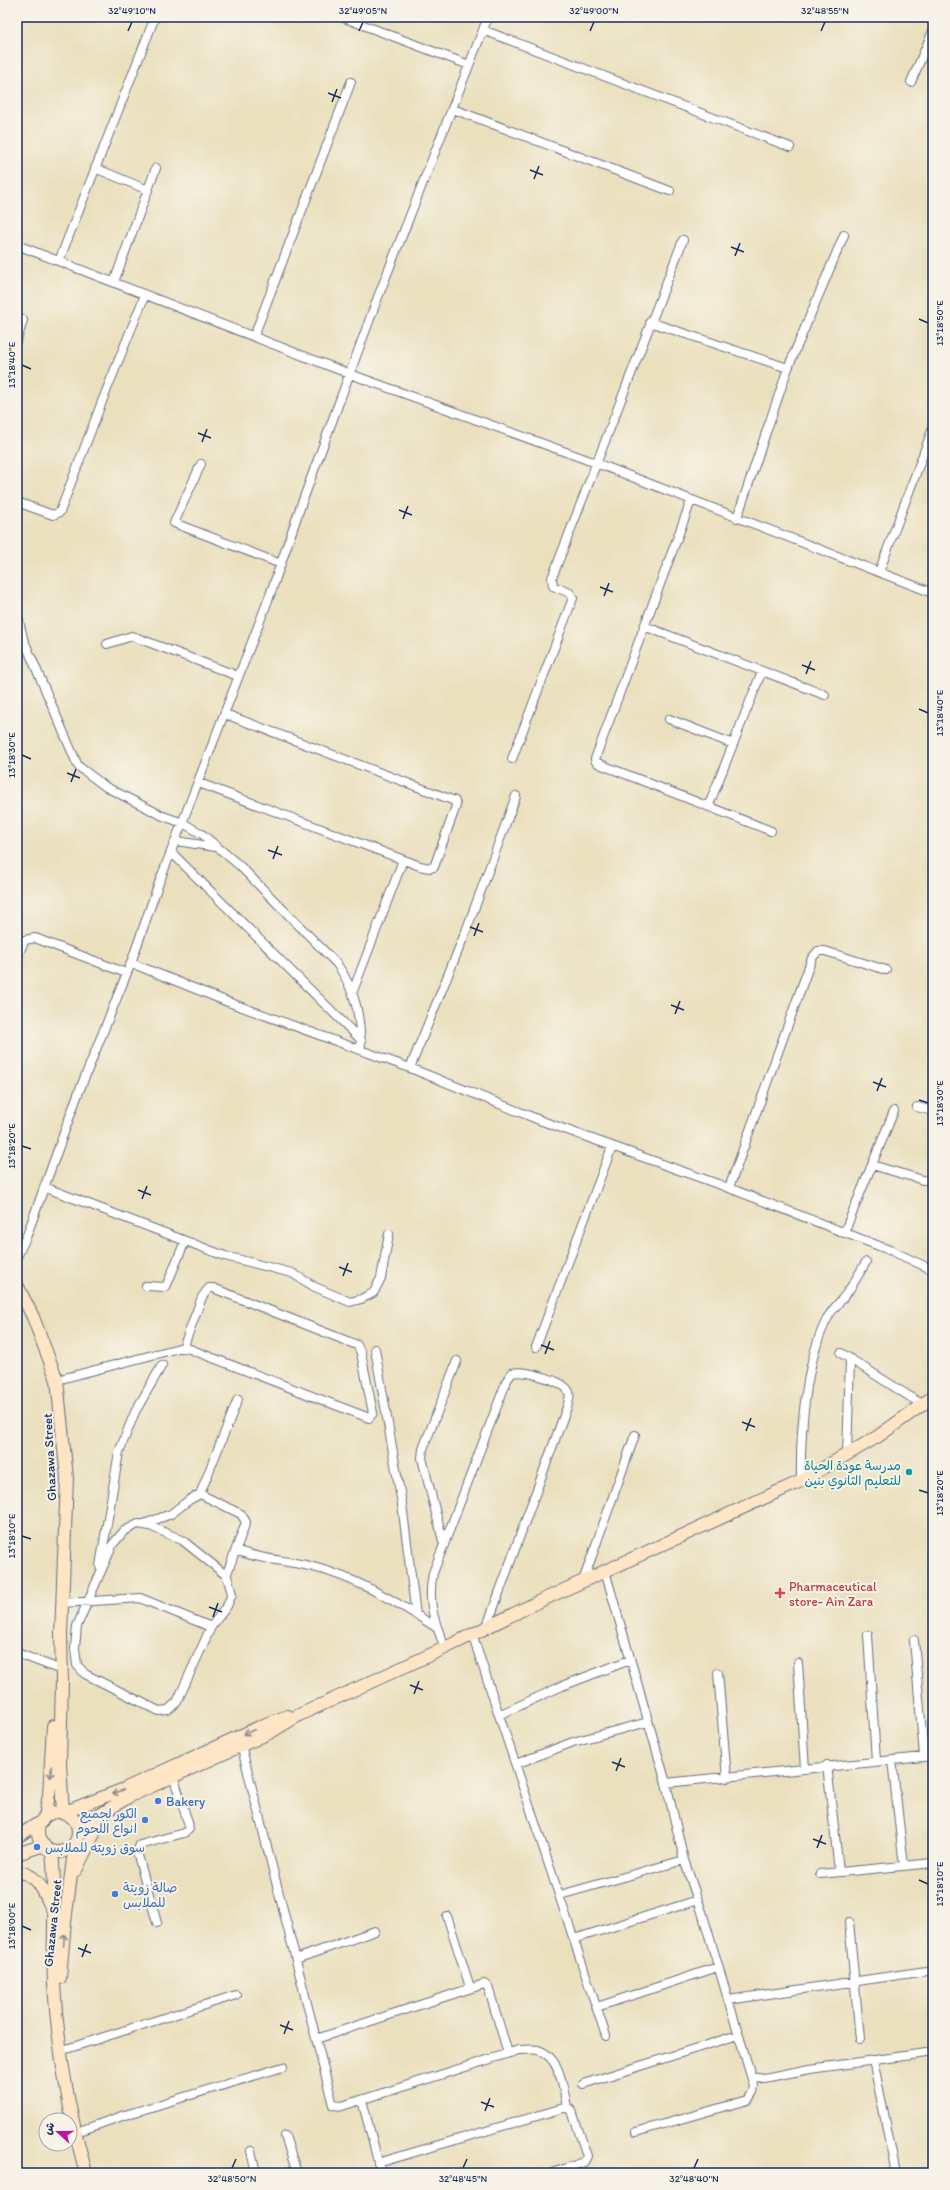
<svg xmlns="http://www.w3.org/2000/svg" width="950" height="2190" font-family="Itim,'Playpen Sans Arabic',sans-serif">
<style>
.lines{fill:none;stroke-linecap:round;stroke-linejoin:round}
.minor-casing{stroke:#646d80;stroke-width:10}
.secondary-casing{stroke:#646d80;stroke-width:14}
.minor{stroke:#fff;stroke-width:8}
.secondary{stroke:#fde5c5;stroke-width:12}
.oneway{stroke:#8c8a92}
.ticks{fill:none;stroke:#1b2f5e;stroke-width:1.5}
.culture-dot{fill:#0f9aa8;stroke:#f7f3e8;stroke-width:1.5}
.health-dot{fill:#e0444e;stroke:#f7f3e8;stroke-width:1.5}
.shop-dot{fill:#3f7fe0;stroke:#f7f3e8;stroke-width:1.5}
.labels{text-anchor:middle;stroke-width:4;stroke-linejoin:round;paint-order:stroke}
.street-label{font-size:13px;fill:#1b2f5e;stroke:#f7f3e8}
.culture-label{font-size:13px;fill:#0d838f;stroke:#f7f3e8;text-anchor:end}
.health-label{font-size:13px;fill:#be3a42;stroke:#f7f3e8;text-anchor:start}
.shop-label{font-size:13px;fill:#366cbe;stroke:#f7f3e8;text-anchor:start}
.neatline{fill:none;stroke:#1b2f5e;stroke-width:1.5}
.ticks-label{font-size:10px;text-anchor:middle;fill:#1b2f5e}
</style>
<rect width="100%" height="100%" fill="#f7f3e8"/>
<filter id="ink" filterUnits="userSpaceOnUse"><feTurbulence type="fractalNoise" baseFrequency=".025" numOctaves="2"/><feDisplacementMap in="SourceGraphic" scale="8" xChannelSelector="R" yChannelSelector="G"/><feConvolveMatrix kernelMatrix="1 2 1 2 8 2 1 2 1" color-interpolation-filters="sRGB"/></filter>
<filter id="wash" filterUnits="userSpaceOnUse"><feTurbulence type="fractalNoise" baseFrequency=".012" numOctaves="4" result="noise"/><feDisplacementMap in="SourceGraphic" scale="16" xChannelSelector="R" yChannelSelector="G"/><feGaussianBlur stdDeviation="0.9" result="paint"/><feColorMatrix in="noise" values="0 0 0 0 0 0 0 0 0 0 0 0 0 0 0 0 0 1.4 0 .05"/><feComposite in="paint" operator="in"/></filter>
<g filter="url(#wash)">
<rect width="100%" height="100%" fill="#ebe0be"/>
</g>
<g filter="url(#ink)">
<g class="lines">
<!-- minor casing -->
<g class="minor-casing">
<path id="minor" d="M342,17L469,65
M483,30L790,147
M911,82L933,31
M453,109L670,191
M95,168L148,190
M17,245L350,374L596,463L933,593
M59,261L155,17
M114,282L156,168
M17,316L23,320L17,340
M650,322L788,368
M254,336L351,82
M201,464L174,523L281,564
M691,501L595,759L596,762L602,765L771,831
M17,502L53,515L60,512L103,399L145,295
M737,518L788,368L844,235
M879,572L933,428
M17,612L23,638L78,766L106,787L163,816L183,823L202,834L240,866L337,964C357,993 360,1017 361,1050
M644,626L825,695
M107,644L132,636L238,676
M669,719L733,744
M512,759L573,598L570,593L553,586L552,578L683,240
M199,783L420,866L429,868L434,867L456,806L455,801L225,714
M709,805L762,671
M176,841L216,847
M171,852L361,1040
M17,957L25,940L35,938L126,973
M131,963L228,1002L410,1068L542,1121L729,1188L892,1251L933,1270
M353,991L403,860
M410,1068L466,931L516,796
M917,1107L933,1111
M872,1165L923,1180
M44,1187L225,1256L292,1273L315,1287L350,1302L361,1299L373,1293L375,1290L381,1278L389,1234
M729,1188L812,958L818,951H825L886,970
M844,1233L894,1111
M17,1257L27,1235L78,1094L131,963L157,888L270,595L300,508L378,297L488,17
M146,1286L166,1287L185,1241
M536,1347L612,1147
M375,1349L402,1504L416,1615
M841,1353L923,1405
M57,1380L179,1348H187L364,1416L369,1418L373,1413L361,1353L357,1345L213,1288H209L202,1297L183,1348
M847,1456L850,1359
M801,1481C800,1433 805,1360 828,1317C833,1308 841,1301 847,1293C854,1283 860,1272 866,1262
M200,1494L238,1399
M138,1524L150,1526L182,1540L227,1576L232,1594L227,1606L211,1627L177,1702L168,1710L159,1711L85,1674L77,1665L75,1648L77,1626L113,1544L124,1531Z
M144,1524L171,1514L189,1500L200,1494L241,1514L246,1522L226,1576
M444,1545L422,1458L423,1449L457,1361
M236,1550C263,1561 290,1560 317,1568C359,1579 401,1604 437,1628
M100,1566L119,1452L135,1412L162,1365
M605,1571L666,1783L684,1860L702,1912L754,2086L753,2092L748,2100L636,2132
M583,1581L635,1435
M62,1603L140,1598L211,1627
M472,1634L606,2036
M868,1635L876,1761
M914,1640L924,1756
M445,1648C434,1621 427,1602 433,1573L507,1380L512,1373C524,1370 564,1380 569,1392C571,1397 568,1403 567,1407L487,1626
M17,1653L56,1668
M798,1663L805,1769
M718,1673L727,1778
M499,1715L562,1686L630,1660
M241,1745L333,2105L342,2106L519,2050C525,2050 533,2049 538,2050C561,2057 563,2089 567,2107
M892,1760L904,1866
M516,1764L573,1742L648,1722
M827,1765L839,1871
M666,1783L933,1756
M820,1874L933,1863
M560,1895L684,1860
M447,1916L470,1987
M849,1922L860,2039
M157,1923L137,1852L140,1845L184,1833L189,1829L188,1822L173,1776
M574,1939L698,1900
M296,1959L375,1931
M728,2000L933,1970
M597,2007L718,1967
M316,2039L484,1984L488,1987L508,2053
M60,2051L236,1995
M873,2060L896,2173
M751,2076L764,2078L810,2069L933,2052
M583,2084L738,2035
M362,2100L381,2173
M74,2133L125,2115L283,2067
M285,2136L297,2173
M251,2151L256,2173
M378,2163L567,2107L572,2111L587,2156L584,2162L553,2173"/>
</g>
<!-- secondary casing -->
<g class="secondary-casing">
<path id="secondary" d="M17,1285L33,1317L57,1380L67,1478L61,1635L62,1681L60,1764L63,1812
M65,1812L124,1789L266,1724L288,1716
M38 1832a20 20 0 1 1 40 0a20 20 0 1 1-40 0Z
M45,1817L49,1794L53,1726
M78,1829L128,1797L269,1733L299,1715L445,1648L540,1601L801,1481L877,1437L933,1397
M17,1837L42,1821
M52,1851C57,1895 52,1940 54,1984C58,2049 68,2111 86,2173
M17,1854L44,1845
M76,1870L104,1813
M17,1872C40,1873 45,1896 54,1913
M60,1978L65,1922L75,1843"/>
</g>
<!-- minor -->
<use href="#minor" class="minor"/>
<!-- secondary -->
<use href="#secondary" class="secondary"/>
</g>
<!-- one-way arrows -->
<defs><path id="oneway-shaft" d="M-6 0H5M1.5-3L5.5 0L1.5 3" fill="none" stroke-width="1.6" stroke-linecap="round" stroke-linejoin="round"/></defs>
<g class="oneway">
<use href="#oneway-shaft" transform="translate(249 1732) rotate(155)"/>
<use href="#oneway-shaft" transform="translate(51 1772) rotate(94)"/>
<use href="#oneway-shaft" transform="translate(118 1792) rotate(157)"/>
<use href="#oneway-shaft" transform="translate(64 1940) rotate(-86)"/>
</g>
</g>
<!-- ticks -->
<path class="ticks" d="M128,31L132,22M359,31L363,22M590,31L594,22M821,31L825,22M328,93L341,98M332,102L337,89M530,170L543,175M534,179L539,166M731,247L744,252M735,256L740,243M919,319L928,323M22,365L31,369M198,433L211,438M202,442L207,429M399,510L412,515M403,519L408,506M600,587L613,592M604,596L609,583M802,665L815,670M806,674L811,661M919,709L928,713M22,755L31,759M67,773L80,778M71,782L76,769M268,850L282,855M273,859L278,846M470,927L483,932M474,936L479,923M671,1005L684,1010M675,1014L680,1001M873,1082L886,1087M877,1091L882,1078M919,1100L928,1103M22,1146L31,1149M138,1190L151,1195M142,1199L147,1186M339,1267L352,1272M343,1276L348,1263M541,1345L554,1350M545,1354L550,1341M742,1422L755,1427M746,1431L751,1418M919,1490L928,1493M22,1536L31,1539M209,1607L222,1612M213,1617L218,1603M410,1685L423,1690M414,1694L419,1681M612,1762L625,1767M616,1771L621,1758M813,1839L826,1844M817,1848L822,1835M919,1880L928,1884M22,1926L31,1930M78,1948L91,1953M82,1957L87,1944M280,2025L293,2030M284,2034L289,2021M481,2102L494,2107M485,2111L490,2098M232,2168L236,2159M463,2168L467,2159M694,2168L698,2159"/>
<!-- markers -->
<circle class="culture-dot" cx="909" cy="1472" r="4"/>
<path class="health-dot" d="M778 1587h4v4h4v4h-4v4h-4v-4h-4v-4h4z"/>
<g class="shop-dot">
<circle cx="158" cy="1801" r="4"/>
<circle cx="145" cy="1820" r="4"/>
<circle cx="37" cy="1847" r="4"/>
<circle cx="115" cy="1894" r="4"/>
</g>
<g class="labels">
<!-- street labels -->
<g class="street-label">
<text transform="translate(49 1457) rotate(-93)" y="5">Ghazawa Street</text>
<text transform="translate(52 1923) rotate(-84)" y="5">Ghazawa Street</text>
</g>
<!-- culture labels -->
<g class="culture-label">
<text x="901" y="1470">مدرسة عودة الحياة<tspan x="901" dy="15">للتعليم الثانوي بنين</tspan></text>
</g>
<!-- health labels -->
<g class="health-label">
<text x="789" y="1591">Pharmaceutical<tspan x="789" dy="15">store- Ain Zara</tspan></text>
</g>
<!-- shop labels -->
<g class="shop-label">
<text x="166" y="1806">Bakery</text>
<text x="137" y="1818" text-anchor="end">الكور لجميع<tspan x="137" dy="15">انواع اللحوم</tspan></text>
<text x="45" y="1852">سوق زويته للملابس</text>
<text x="123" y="1892">صالة زويتة<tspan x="123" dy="15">للملابس</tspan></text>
</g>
</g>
<!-- margin -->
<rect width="950" height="2190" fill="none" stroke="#f7f3e8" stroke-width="44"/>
<!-- north arrow -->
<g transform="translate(58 2132) rotate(291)"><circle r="19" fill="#f7f3e8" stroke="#9fa5b1"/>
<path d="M0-3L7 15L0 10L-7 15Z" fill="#b5179e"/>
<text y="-6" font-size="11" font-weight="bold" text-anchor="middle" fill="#1b2f5e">ش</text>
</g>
<rect x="22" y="22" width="906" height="2146" class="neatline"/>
<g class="ticks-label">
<text x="132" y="14">32°49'10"N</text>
<text x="363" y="14">32°49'05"N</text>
<text x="594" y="14">32°49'00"N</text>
<text x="825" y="14">32°48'55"N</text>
<text transform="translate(939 323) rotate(-90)" y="4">13°18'50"E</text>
<text transform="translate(11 365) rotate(-90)" y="4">13°18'40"E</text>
<text transform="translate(939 713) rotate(-90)" y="4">13°18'40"E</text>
<text transform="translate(11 755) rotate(-90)" y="4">13°18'30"E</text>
<text transform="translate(939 1103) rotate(-90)" y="4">13°18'30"E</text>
<text transform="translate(11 1146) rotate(-90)" y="4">13°18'20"E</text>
<text transform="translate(939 1493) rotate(-90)" y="4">13°18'20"E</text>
<text transform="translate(11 1536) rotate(-90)" y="4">13°18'10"E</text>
<text transform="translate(939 1884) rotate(-90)" y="4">13°18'10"E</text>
<text transform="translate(11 1926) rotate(-90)" y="4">13°18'00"E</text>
<text x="232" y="2182">32°48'50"N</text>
<text x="463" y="2182">32°48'45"N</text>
<text x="694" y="2182">32°48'40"N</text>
</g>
</svg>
